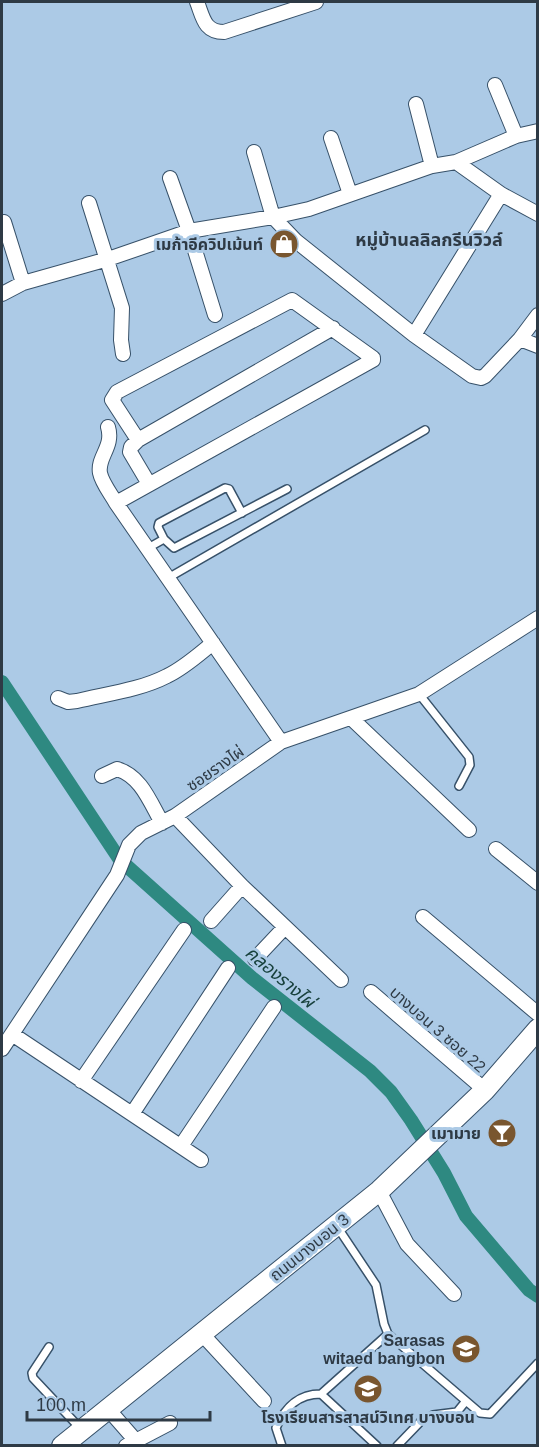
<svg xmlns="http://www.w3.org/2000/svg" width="539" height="1447" font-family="Arial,'Noto Sans Thai',sans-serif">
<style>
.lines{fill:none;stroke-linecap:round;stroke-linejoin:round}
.canal{stroke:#2e8981;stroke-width:14}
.service-casing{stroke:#375169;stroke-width:10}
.minor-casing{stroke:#375169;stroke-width:16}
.secondary-casing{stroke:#375169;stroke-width:22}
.service{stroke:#fff;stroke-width:7}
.minor{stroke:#fff;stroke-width:14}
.secondary{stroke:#fff;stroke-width:20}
.labels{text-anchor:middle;stroke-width:6;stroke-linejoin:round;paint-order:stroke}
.poi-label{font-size:16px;font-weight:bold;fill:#2e3a45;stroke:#accae6;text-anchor:end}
.street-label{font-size:16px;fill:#2e3a45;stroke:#accae6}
.neighbourhood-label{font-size:18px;font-weight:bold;fill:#2e3a45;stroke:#accae6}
.water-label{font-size:18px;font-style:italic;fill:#18413d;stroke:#accae6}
</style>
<rect width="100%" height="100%" fill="#accae6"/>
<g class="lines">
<!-- canal -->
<path class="canal" d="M2,682L120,860L252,978L370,1071L391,1092L411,1120L444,1173L466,1216L529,1290L538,1296"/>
<!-- service casing -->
<g class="service-casing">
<path id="service" d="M164,539L158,527L159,523L225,488L229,489L242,513
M148,548L164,539L174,548L287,489
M168,578L425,430
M419,694L469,757L470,765L459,786
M338,1228L376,1285L384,1324L388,1334L480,1413L490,1414L538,1363
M49,1347L32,1373L33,1378L80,1428
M321,1394L377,1446
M282,1446L276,1428C285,1407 298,1394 321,1394L388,1334
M397,1446L422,1420L433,1415L457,1412L466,1401"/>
</g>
<!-- minor casing -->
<g class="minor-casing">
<path id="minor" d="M197,2C203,17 204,32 224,32L316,2
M495,85L516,136
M416,104L432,166
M331,138L350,194
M254,152L273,217L296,241L414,335L472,376L481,378L485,376L520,339L538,346
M456,162L501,194L538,214
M170,178L189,231L215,315
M89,203L122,308L121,340L123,354
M4,222L23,283
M2,294L23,283L108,259L189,231L273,217L309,209L432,166L456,162L516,136L538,131
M414,335L501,194
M520,339L538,315
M108,427C114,447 97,457 100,473C102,483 111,494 116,503L281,742
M149,484L130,452L131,447L138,440L333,328
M116,503L373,360V358L292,300L117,392L112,400L138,440
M58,698L68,702L77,701C106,694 140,690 167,676C184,668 198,655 213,643
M351,718L469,830
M102,776L117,769C141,776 150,802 162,823
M175,816L242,886L341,980
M496,849L538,883
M423,917L538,1014
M211,921L242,886
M255,959L285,927
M371,992L485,1090
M12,1034L201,1160
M2,1049L117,875L129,845L141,833L175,816L281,742L419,694L538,618
M81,1081L184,930
M132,1114L228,968
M181,1146L274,1007
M379,1191L407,1244L454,1294
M202,1334L264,1401
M108,1409L136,1441
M126,1446L170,1423"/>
</g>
<!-- secondary casing -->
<g class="secondary-casing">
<path id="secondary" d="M62,1446L379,1191L485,1090L538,1029"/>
</g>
<!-- service -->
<use href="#service" class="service"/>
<!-- minor -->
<use href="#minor" class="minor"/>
<!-- secondary -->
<use href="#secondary" class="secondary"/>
</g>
<!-- icons -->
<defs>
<g id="shop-disc" transform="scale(1.5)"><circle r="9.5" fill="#79562f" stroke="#accae6"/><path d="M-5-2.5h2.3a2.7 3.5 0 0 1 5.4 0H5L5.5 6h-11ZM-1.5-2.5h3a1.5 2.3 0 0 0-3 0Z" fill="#fff"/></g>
<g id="bar-disc" transform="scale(1.5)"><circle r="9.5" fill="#79562f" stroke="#accae6"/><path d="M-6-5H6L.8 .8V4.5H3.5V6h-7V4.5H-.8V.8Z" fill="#fff"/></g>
<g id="school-disc" transform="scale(1.5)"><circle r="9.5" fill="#79562f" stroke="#accae6"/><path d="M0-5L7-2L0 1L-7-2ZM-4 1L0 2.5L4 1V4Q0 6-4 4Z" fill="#fff"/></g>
</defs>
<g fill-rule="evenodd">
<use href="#shop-disc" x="284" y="244"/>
<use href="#bar-disc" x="502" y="1133"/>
<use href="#school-disc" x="466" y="1349"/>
<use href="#school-disc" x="368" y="1389"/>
</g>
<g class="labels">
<!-- poi labels -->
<g class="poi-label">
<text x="263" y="250">เมก้าอีควิปเม้นท์</text>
<text x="481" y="1139">เมามาย</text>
<text x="445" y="1346">Sarasas<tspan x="445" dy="18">witaed bangbon</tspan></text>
<text x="368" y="1423" text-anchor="middle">โรงเรียนสารสาสน์วิเทศ บางบอน</text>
</g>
<!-- street labels -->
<g class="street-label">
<text transform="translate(215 768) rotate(-35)" y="6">ซอยรางไผ่</text>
<text transform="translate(438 1029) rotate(41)" y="6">บางบอน 3 ซอย 22</text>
<text transform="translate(309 1247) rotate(-39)" y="6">ถนนบางบอน 3</text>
</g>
<!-- neighbourhood labels -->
<g class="neighbourhood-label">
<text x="429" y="246">หมู่บ้านลลิลกรีนวิวล์</text>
</g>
<!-- water labels -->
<g class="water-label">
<text transform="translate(280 977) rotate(40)" y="6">คลองรางไผ่</text>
</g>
</g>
<!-- border -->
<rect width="539" height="1447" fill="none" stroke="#2e3a45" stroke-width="6"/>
<!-- scale -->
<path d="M27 1411v9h183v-9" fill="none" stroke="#2e3a45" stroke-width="3"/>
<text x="36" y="1411" font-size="18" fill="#2e3a45" stroke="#accae6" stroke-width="4.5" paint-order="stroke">100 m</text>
</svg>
